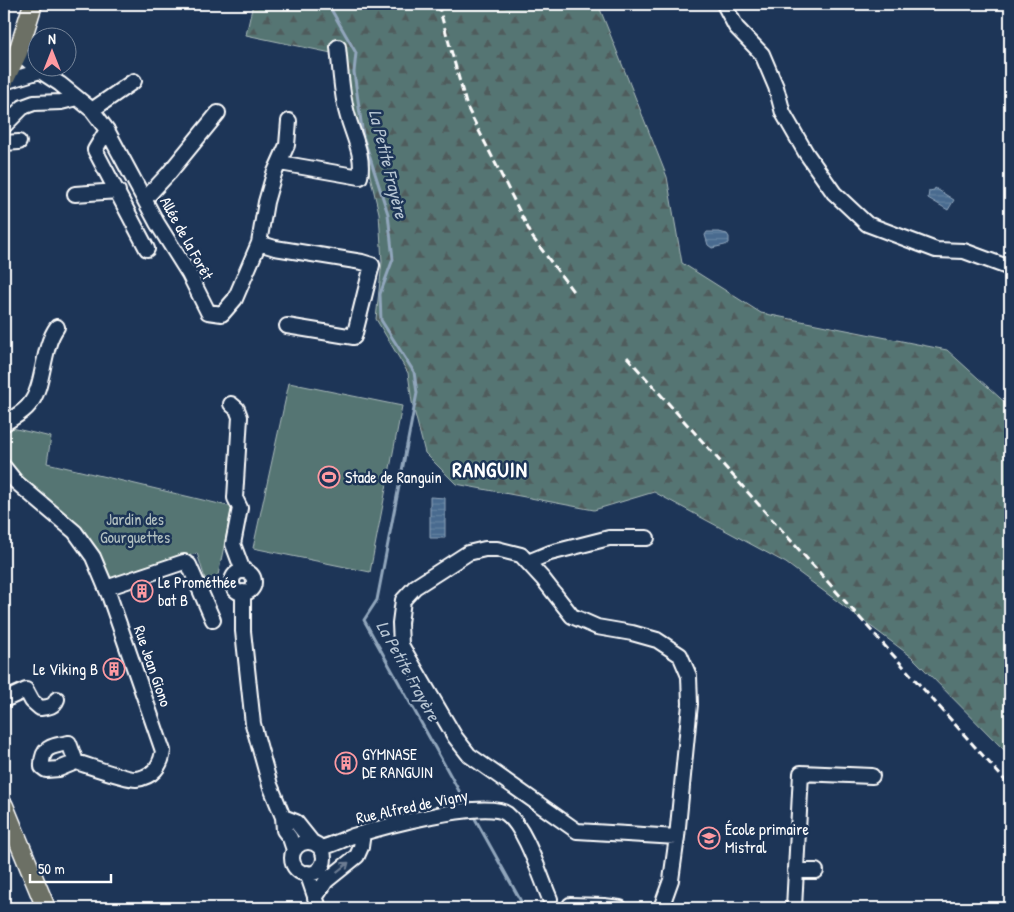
<svg xmlns="http://www.w3.org/2000/svg" width="1014" height="912" font-family="'Patrick Hand',sans-serif">
<style>
.forest{fill:url(#forest-firs);stroke:#aabab9}
.park{fill:#557473;stroke:#aabab9}
.water{fill:url(#water-rules);stroke:#91a6bc}
.lines{fill:none;stroke-linecap:round;stroke-linejoin:round}
.stream{stroke:#91a6bc;stroke-width:3}
.minor-casing{stroke:#fff;stroke-width:18}
.major-casing{stroke:#fff;stroke-width:21}
.minor{stroke:#1d3557;stroke-width:14}
.major{stroke:#6c7065;stroke-width:18}
.rail{stroke:#fff;stroke-width:3;stroke-dasharray:8 4;stroke-linecap:butt}
.oneway{stroke:#6c7c92}
.labels{text-anchor:middle;stroke-width:5;stroke-linejoin:round;paint-order:stroke}
.street-label{font-size:16px;fill:#fff;stroke:#1d3557}
.poi-label{font-size:16px;fill:#fff;stroke:#1d3557;text-anchor:start}
.park-label{font-size:16px;fill:#b2c0c0;stroke:#1d3557}
.water-label{font-size:18px;font-style:italic;fill:#b6c4d2;stroke:#1d3557}
.district-label{font-size:21px;font-weight:bold;letter-spacing:1px;fill:#fff;stroke:#1d3557}
</style>
<defs>
<pattern id="forest-firs" width="22" height="20" patternUnits="userSpaceOnUse" patternTransform="scale(1.25)"><rect width="22" height="20" fill="#557473"/><path d="M5 1l3.5 6h-7zM16 11l3.5 6h-7z" fill="#505c5c"/></pattern>
<pattern id="water-rules" width="6" height="5" patternUnits="userSpaceOnUse" patternTransform="scale(1.25)"><rect width="6" height="5" fill="#486b8f"/><path d="M0 2.5h6" fill="none" stroke="#6381a0"/></pattern>
</defs>
<rect width="100%" height="100%" fill="#1d3557"/>
<filter id="ink" filterUnits="userSpaceOnUse"><feTurbulence type="fractalNoise" baseFrequency=".02" numOctaves="2"/><feDisplacementMap in="SourceGraphic" scale="10" xChannelSelector="R" yChannelSelector="G"/><feConvolveMatrix kernelMatrix="1 2 1 2 8 2 1 2 1" color-interpolation-filters="sRGB"/></filter>
<g filter="url(#ink)">
<!-- forest -->
<path class="forest" d="M253,4H598L667,177L682,263L761,313L947,350L1010,407V756L912,657L786,563L654,492L594,510L456,484L425,453L412,402L408,373L376,319L382,262L379,213L341,55L246,35Z"/>
<!-- park -->
<path class="park" d="M289,383L402,406L370,572L253,548Z
M12,428L51,437L47,463L232,507L217,580L218,586L208,588L197,553L112,582L97,549L74,521L51,501L28,484L4,460V435Z"/>
<!-- water -->
<path class="water" d="M935,188L954,200L948,210L928,198L929,191L934,190Z
M707,232H719L727,234L729,237V243L725,245L712,248L708,245L705,235Z
M430,497L445,498V538H430Z"/>
<g class="lines">
<!-- stream -->
<path class="stream" d="M328,4L356,53L354,72L363,136L388,214L393,259L380,294L381,320L414,372L417,393L377,600L364,620L468,807
M473,815L523,905V908"/>
<!-- minor casing -->
<g class="minor-casing">
<path id="minor" d="M724,4L736,27L762,54L776,87L783,113L806,153L834,193L867,224L936,250L964,251L1010,268
M18,52L40,71L60,84L92,110L107,130L157,223L189,274L208,312L222,314L235,299L259,243L266,202L274,174L287,145L289,121
M4,82L40,71
M92,110L134,81
M4,126L23,107L34,103L61,102L77,98
M107,130L95,150L147,249
M4,143L19,142
M280,163L360,177C365,152 349,129 345,105C341,86 340,66 338,47
M75,194L118,191
M145,199L169,173L218,113
M259,243L275,248L362,262L372,265L354,337L287,326
M231,404L237,409L240,417L235,498L240,508L233,544L243,571
M4,424C12,418 23,413 29,405C45,387 41,349 57,327
M4,467L16,482L75,532L93,557L109,595L163,751C161,766 153,777 136,779C127,780 87,765 76,762L59,769L46,770L42,767C41,747 51,746 69,743L76,762
M528,562L550,553L609,538H647
M232 582a11 11 0 1 1 22 0a11 11 0 1 1-22 0Z
M106,588L184,562L189,565L213,620
M243,592V631L253,724L270,785L283,817L284,830L290,838L294,850
M4,700L26,690L32,701L40,708C48,707 54,707 57,699
M283,817L296,822L312,842
M292 858a16 16 0 1 1 32 0a16 16 0 1 1-32 0Z
M321,848C332,845 342,840 353,836C379,828 486,798 507,814C526,829 540,876 550,899
M795,871H816
M307,873L319,908
M315,898L326,881L357,856L361,847L363,833
M570,905L604,906L620,908
M661,908L671,880L677,837L690,704L689,676L680,655L657,640L632,633L597,627L572,616L543,579L521,555L497,549H485L468,553L415,587L403,600L400,623L401,645L455,737L469,755L577,831L677,837
M794,908L801,773L872,776"/>
</g>
<!-- major casing -->
<g class="major-casing">
<path id="major" d="M4,81L18,52L33,4
M4,806L46,908"/>
</g>
<!-- minor -->
<use href="#minor" class="minor"/>
<!-- major -->
<use href="#major" class="major"/>
<!-- rail -->
<path class="rail" d="M438,4L467,107L533,238L575,294
M627,357L1010,786"/>
</g>
<!-- one-way arrows -->
<defs><path id="oneway-shaft" d="M-6 0H5M1.5-3L5.5 0L1.5 3" fill="none" stroke-width="1.6" stroke-linecap="round" stroke-linejoin="round" transform="scale(1.25)"/></defs>
<use class="oneway" href="#oneway-shaft" transform="translate(343 867) rotate(-38)"/>
</g>
<!-- icons -->
<defs>
<g id="stadium-ring" transform="scale(1.125)"><circle r="9.5" fill="#1d3557" stroke="#ff9aa2" stroke-width="1.5"/><path d="M0-5a6.5 5 0 1 0 0 10a6.5 5 0 1 0 0-10ZM-3.5-1.8h7v3.6h-7Z" fill="#ff9aa2"/></g>
<g id="building-ring" transform="scale(1.125)"><circle r="9.5" fill="#1d3557" stroke="#ff9aa2" stroke-width="1.5"/><path d="M-4-6H4V6H1V3H-1V6H-4ZM-2.5-4.3h1.7v1.8h-1.7ZM.8-4.3h1.7v1.8H.8ZM-2.5-1h1.7V.8h-1.7ZM.8-1h1.7V.8H.8Z" fill="#ff9aa2"/></g>
<g id="school-ring" transform="scale(1.125)"><circle r="9.5" fill="#1d3557" stroke="#ff9aa2" stroke-width="1.5"/><path d="M0-5L7-2L0 1L-7-2ZM-4 1L0 2.5L4 1V4Q0 6-4 4Z" fill="#ff9aa2"/></g>
</defs>
<g fill-rule="evenodd">
<use href="#stadium-ring" x="329" y="477"/>
<use href="#building-ring" x="142" y="591"/>
<use href="#building-ring" x="114" y="669"/>
<use href="#building-ring" x="346" y="763"/>
<use href="#school-ring" x="709" y="838"/>
</g>
<g class="labels">
<!-- street labels -->
<g class="street-label">
<text transform="translate(187 238) rotate(61)" y="6">Allée de la Forêt</text>
<text transform="translate(153 666) rotate(71)" y="6">Rue Jean Giono</text>
<text transform="translate(412 806) rotate(-12)" y="6">Rue Alfred de Vigny</text>
</g>
<!-- poi labels -->
<g class="poi-label">
<text x="345" y="483">Stade de Ranguin</text>
<text x="158" y="588">Le Prométhée<tspan x="158" dy="18">bat B</tspan></text>
<text x="98" y="675" text-anchor="end">Le Viking B</text>
<text x="362" y="760">GYMNASE<tspan x="362" dy="18">DE RANGUIN</tspan></text>
<text x="725" y="835">École primaire<tspan x="725" dy="18">Mistral</tspan></text>
</g>
<!-- park labels -->
<g class="park-label">
<text x="135" y="525">Jardin des<tspan x="135" dy="18">Gourguettes</tspan></text>
</g>
<!-- water labels -->
<g class="water-label">
<text transform="translate(388 164) rotate(76)" y="6">La Petite Frayère</text>
<text transform="translate(408 671) rotate(61)" y="6">La Petite Frayère</text>
</g>
<!-- district labels -->
<g class="district-label">
<text x="490" y="477">RANGUIN</text>
</g>
</g>
<!-- margin -->
<rect width="1014" height="912" fill="none" stroke="#1d3557" stroke-width="20"/>
<rect x="10" y="10" width="994" height="892" fill="none" stroke="#fff" stroke-width="2" filter="url(#ink)"/>
<!-- north arrow -->
<g transform="translate(52 52)"><circle r="24" fill="#1d3557" stroke="#77869a"/>
<path d="M0-4L9 19L0 12L-9 19Z" fill="#ff9aa2"/>
<text y="-8" font-size="14" font-weight="bold" text-anchor="middle" fill="#ffffff">N</text>
</g>
<!-- scale -->
<path d="M30 874v8h81v-8" fill="none" stroke="#ffffff" stroke-width="2.5"/>
<text x="38" y="874" font-size="15" fill="#ffffff" stroke="#1d3557" stroke-width="4" paint-order="stroke">50 m</text>
</svg>
